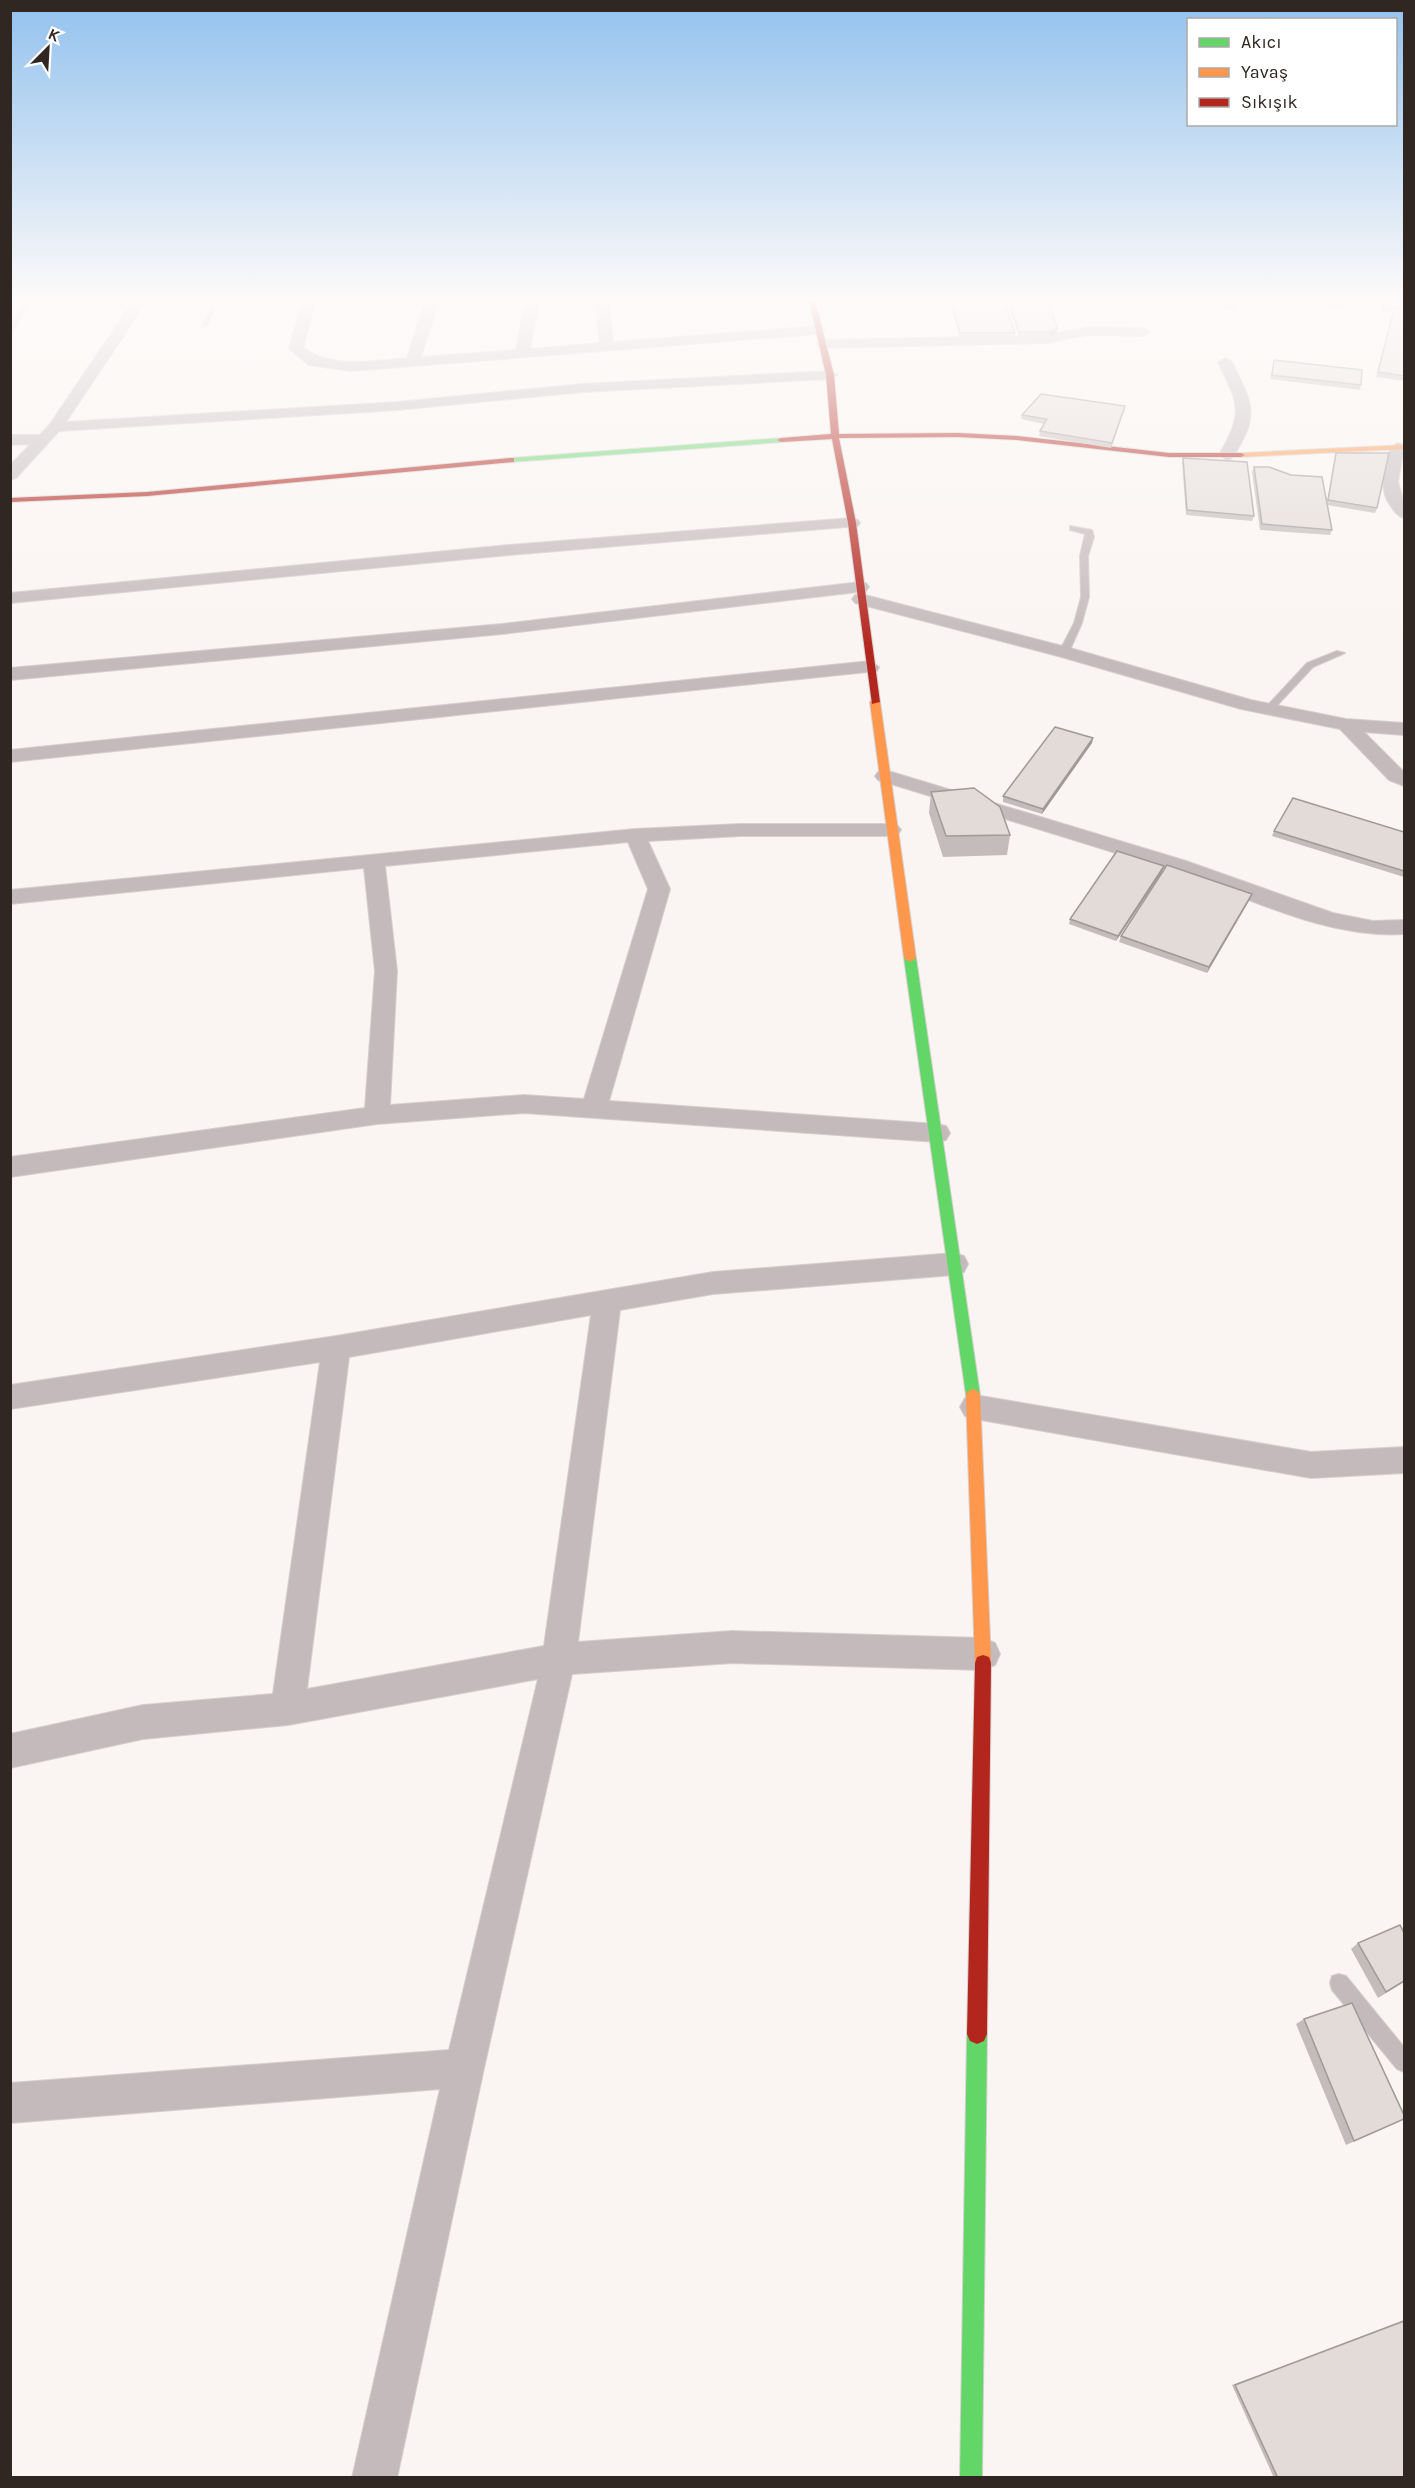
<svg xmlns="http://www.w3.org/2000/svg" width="1415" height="2488" font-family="Karla,sans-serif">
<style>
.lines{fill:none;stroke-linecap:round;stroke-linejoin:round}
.lane-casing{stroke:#d5d0ce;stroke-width:2}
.street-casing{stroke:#d5d0ce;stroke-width:2}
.fast-casing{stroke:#d5d0ce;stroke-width:2}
.slow-casing{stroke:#d5d0ce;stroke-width:2}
.jam-casing{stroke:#d5d0ce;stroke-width:2}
.lane{fill:#c4babc;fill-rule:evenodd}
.street{fill:#c4babc;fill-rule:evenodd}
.fast{fill:#63d668;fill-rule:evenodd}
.slow{fill:#ff974d;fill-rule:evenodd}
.jam{fill:#b3261e;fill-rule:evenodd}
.wall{fill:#c3bcba}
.shaded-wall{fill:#9f9997}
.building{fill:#e3dbd8;stroke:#9f9997;stroke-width:1.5}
</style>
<rect width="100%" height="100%" fill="#faf5f2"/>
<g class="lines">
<!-- lane casing -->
<g class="lane-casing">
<path id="lane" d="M25,301H31L10,337V328Z
M213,301H219L207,326L202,327Z
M1070,526L1092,530L1094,537L1088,556L1089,597L1082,623L1069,652L1064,655L1059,652L1074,623L1081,597L1080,556L1085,534L1070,530Z
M1337,651L1345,653L1313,667L1272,711H1266V707L1307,663Z
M1339,1974L1346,1976L1404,2047V2072L1397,2069L1332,1990L1330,1983L1332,1976Z"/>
</g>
<!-- street casing -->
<g class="street-casing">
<path id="street" d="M133,301H147L66,422L397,402L583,384L830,371L837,375L830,379L583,392L397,410L59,431L16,478L10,480V465L31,444L10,445V435H40L50,424Z
M302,301H316L303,348C334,369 372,361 407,358L425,301H439L421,357L516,350L525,301H539L530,349L600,343L595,301H609L613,342L819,326L826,330L819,334L350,371L309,365L289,349Z
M1221,301H1235L1233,309H1223Z
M1329,301H1343L1341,308H1331Z
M1088,327L1143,328L1150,332L1143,336L1088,335L1046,343L823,348L816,344L823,340L1046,335Z
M1225,358L1232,362C1253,404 1260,416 1232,458L1227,460L1219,455C1244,411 1239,406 1218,362Z
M1398,443L1404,446L1398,482L1404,503V518C1397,516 1394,511 1390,505C1377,486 1386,469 1390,448Z
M852,518L858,520L860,523L858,526L509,555L10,603V593L509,545Z
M860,582L866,583L869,587L866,591L502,634L10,680V668L502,624Z
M861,594L1070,648L1251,700L1346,719L1404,723V735L1364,732L1404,772V786L1389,780L1340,729L1241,709L1058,656L855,603L852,599L855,595Z
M870,661L879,667L877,671L10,762V750Z
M885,770L1186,861L1333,913L1373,921L1404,920V934C1323,939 1245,895 1169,870C1073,839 975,810 878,780L875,776L878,772Z
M740,824H891L898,826L901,830L898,834L891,836H740L648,841L670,889L609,1101L937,1124L946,1126L950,1133L946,1140L937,1142L524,1113L377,1124L10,1177V1157L365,1108L375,971L364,868L10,904V890L635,829ZM628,842L648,889L584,1099L524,1095L390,1105L397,971L385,866Z
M954,1253L964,1256L968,1264L964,1272L954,1275L713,1294L620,1310L578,1642L732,1631L983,1638L995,1643L1000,1654L995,1665L983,1670L732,1663L572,1674L484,2068L397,2478H352L440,2089L10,2123V2083L449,2050L538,1679L288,1725L143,1739L10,1768V1734L143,1705L273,1694L320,1362L10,1409V1385L336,1336L713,1272ZM591,1315L544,1646L307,1689L349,1357Z
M975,1395L1311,1452L1404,1447V1473L1311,1478L975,1419L965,1416L960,1407L965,1398Z"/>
</g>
<!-- fast casing -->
<g class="fast-casing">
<path id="fast" d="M781,438L785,440L784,442L511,462L507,460L511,458Z
M910,954L916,958L980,1395L978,1399L973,1401L968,1399L966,1395L904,958Z
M977,2024L984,2027L987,2034L982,2478H960L967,2034L970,2027Z"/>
</g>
<!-- slow casing -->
<g class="slow-casing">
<path id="slow" d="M1404,445V449L1241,457L1237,455L1241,453Z
M875,699L880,702L916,958L910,962L904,958L870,702Z
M973,1389L978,1391L980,1395L991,1663L989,1669L983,1671L977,1669L975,1663L966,1395L968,1391Z"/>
</g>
<!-- jam casing -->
<g class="jam-casing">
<path id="jam" d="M809,301H815L834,375L839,434L958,433L1017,436L1169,453H1241L1245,455L1241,457H1169L1017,440L958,437L839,438L856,523L880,702L872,704L848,523L832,439L781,442L777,440L781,438L831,434L826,375Z
M511,458H514V462L147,496L10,502V498L147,492Z
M983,1655L989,1657L991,1663L987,2034L984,2041L977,2044L970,2041L967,2034L975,1663L977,1657Z"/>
</g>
<!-- lane -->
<use href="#lane" class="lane"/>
<!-- street -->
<use href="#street" class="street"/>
<!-- fast -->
<use href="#fast" class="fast"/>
<!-- slow -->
<use href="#slow" class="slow"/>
<!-- jam -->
<use href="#jam" class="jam"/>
</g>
<!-- wall -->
<path class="wall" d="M950,301H1004L1015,333L1014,338H960Z
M1006,301H1047L1057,332L1049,337H1019Z
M1092,301H1129L1128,306L1092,303Z
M1385,301H1404V381L1376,377L1393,312L1382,311Z
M1273,364L1361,385L1360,390L1270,379Z
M1125,406L1111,448L1039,436L1040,431L1044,424L1021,419L1022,415Z
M1336,453L1377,508L1375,513L1327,505L1332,530L1330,535L1260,530L1252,472L1254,467L1327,503Z
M1183,458L1254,516L1252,521L1186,515L1182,462Z
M1093,738L1092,743L1042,814L1003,802V796Z
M931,792L1010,835L1007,855L943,857L929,813Z
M1274,831L1404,832V877L1272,836Z
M1162,872L1116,941L1069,924L1070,919Z
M1252,894L1250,899L1207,973L1119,942L1121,936Z
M1358,1943L1404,1982L1378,1998L1351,1949Z
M1304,2019L1404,2119L1346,2145L1296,2024Z
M1404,2320V2478H1274L1232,2385Z"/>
<!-- shaded-wall -->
<path class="shaded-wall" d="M1058,328L1057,332L1049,337L1050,332Z
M1125,406L1124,411L1111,448L1112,443Z
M1093,738L1092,743L1042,814L1043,809Z
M1164,866L1162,872L1116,941L1118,936Z
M1252,894L1250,899L1207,973L1209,967Z"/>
<!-- building -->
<path class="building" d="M951,301H1004L1015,333H960Z
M1009,301H1047L1058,328L1050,332H1019Z
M1385,301H1404V309L1383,306Z
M1394,309L1404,310V376L1378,372Z
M1274,360L1362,370L1361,385L1272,375Z
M1041,394L1125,406L1112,443L1040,431L1047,419L1022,415Z
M1336,453H1389L1377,508L1328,500Z
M1183,458L1247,462L1254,516L1187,510Z
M1254,467H1269L1291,475L1322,477L1332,530L1262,524Z
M1055,727L1093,738L1043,809L1003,796Z
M974,788L1000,807L1010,835L946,836L931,792Z
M1293,798L1404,832V871L1274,831Z
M1117,851L1164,866L1118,936L1070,919Z
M1167,865L1252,894L1209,967L1121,936Z
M1400,1925L1404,1933V1981L1386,1992L1358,1943Z
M1352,2003L1404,2115V2119L1354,2141L1304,2019Z
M1404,2321V2478H1278L1235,2385Z"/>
<!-- sky -->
<linearGradient id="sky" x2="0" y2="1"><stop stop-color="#93c2ee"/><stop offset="0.46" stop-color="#fdfaf9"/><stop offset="1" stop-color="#fdfaf9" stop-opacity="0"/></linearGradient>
<rect width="1415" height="649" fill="url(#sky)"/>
<!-- border -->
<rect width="1415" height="2488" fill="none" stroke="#302723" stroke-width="24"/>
<!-- legend -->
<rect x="1187" y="18" width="210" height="108" fill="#ffffff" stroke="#aca9a7" stroke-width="1.5"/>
<rect x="1199" y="38" width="30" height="9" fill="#63d668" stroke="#aca9a7" stroke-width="1.5"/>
<text x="1241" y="48" font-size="18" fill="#302723">Akıcı</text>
<rect x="1199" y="68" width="30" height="9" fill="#ff974d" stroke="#aca9a7" stroke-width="1.5"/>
<text x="1241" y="78" font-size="18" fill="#302723">Yavaş</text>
<rect x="1199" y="98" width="30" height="9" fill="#b3261e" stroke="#aca9a7" stroke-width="1.5"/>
<text x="1241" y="108" font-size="18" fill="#302723">Sıkışık</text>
<!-- north arrow -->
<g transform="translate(48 48) rotate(24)" stroke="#ffffff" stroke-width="4.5" paint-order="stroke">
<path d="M0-4.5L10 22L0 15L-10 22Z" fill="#302723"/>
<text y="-9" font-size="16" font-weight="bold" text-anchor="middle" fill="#302723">K</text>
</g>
</svg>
